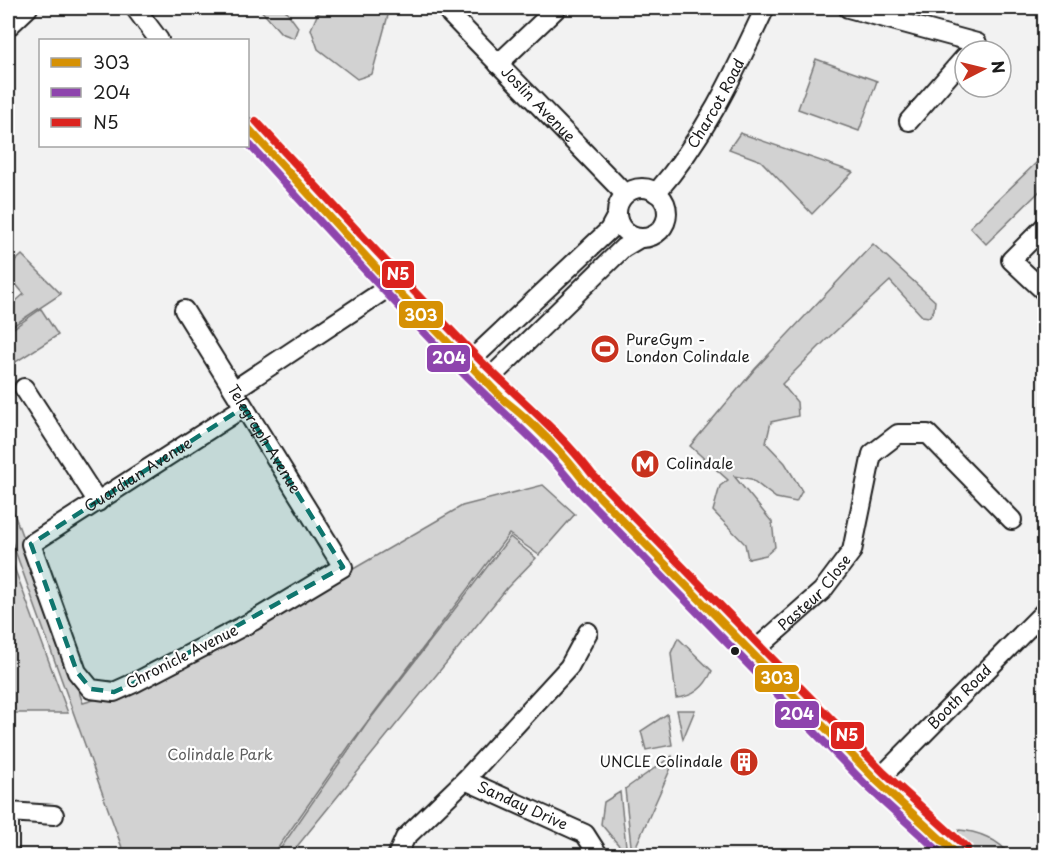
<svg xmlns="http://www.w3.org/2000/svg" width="1052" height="863" font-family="'Playpen Sans',sans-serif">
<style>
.green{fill:#d2d2d2;stroke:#777;stroke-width:1.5}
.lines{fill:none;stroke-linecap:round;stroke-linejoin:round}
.minor-casing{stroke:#1c1c1c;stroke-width:22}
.minor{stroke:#fff;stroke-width:18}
.bus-1-casing{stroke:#fff;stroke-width:12}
.bus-2-casing{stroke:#fff;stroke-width:12}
.bus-3-casing{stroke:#fff;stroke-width:12}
.bus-1{stroke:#d69104;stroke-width:8}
.bus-2{stroke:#8e44ad;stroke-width:8}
.bus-3{stroke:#dc241f;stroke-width:8}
.marked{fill:#0f766e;fill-opacity:0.2;stroke:#0f766e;stroke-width:4.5;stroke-dasharray:12 8;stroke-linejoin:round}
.bus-dot{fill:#1c1c1c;stroke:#fff;stroke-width:2}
.labels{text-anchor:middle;stroke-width:4.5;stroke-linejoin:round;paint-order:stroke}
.street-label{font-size:15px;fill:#1c1c1c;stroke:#fff}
.poi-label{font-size:15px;fill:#1c1c1c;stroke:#fff;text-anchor:start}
.park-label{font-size:15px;fill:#5c5c5c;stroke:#fff}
.line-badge{stroke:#fff;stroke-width:2}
.badge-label{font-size:16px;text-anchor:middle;font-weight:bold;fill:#fff}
</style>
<rect width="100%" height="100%" fill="#f2f2f2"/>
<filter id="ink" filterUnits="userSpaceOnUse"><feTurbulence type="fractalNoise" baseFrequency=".0167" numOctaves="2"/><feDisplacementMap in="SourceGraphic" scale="12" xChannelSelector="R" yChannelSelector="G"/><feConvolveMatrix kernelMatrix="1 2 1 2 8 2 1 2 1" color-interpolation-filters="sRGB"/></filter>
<g filter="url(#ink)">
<!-- green -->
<path class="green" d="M259,8H284L298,27L294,38L281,33Z
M328,8H390L372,74L357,79L318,49L311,29L318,13Z
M485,8H548L526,15Z
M816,59L877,81L859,131L798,109Z
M740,133L853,172L812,214L761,161L729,149Z
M1037,162L1044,171V187L986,244L970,227Z
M873,244L935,301L934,310L929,317L922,316L890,281L826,340L782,384L797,402L798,416L771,422L766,443L785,463L802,491L796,502L776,498L751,479L734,476L772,522L775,547L766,555L748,559L745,544L713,511L720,486L728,480L690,446L755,369Z
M22,255L61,294L8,329V308L24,294L8,275V268Z
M41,309L58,335L8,367V332Z
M543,485L575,514L539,555L509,534L352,742L273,855L125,856L8,531V497L83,703L125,691L274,615L462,506Z
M510,537L536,558L507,588L290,855H276L368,722Z
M8,551L68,713H8Z
M678,638L712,671C705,687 694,697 676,698L671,653Z
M677,710H695L683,739Z
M667,714L672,745L646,750L641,731Z
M672,756L674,761L632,855L625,789Z
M620,792L627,855L601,824L604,802Z
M959,830C977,831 1000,840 1009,855H967L953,843Z"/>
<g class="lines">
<!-- minor casing -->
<g class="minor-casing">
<g id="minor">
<path d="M135,8L159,40"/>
<path d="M848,8L977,43L970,51"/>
<path id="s1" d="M450,14L625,194"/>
<path d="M8,27L28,8"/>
<path d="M498,64L557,8"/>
<path d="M909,121L965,57"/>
<path d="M248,128L392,285L505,401L526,417L569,461L584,481L877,781L960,856"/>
<circle cx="642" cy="213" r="25"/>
<path id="s2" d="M656,193C705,137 734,74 765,8"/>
<path d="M1044,227L1011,260L1044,291"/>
<path id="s3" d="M184,310L343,567L253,621L134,683L114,692L91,689L77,672L31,544L244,407"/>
<path d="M468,363L609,230L616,217"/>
<path d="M486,382L623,248L638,239"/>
<path d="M24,388L98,502"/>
<path d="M234,390L392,285"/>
<path id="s4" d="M752,653L822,591L852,551L872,454L898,434H928L1012,520"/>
<path d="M465,780L569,667L588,632"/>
<path id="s5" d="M877,781L1044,612"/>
<path d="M9,856V812L54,815"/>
<path id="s6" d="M397,856L405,838L465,780L585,834L599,856"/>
</g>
</g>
<!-- minor -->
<use href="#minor" class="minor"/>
<!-- bus-1 casing -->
<g class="bus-1-casing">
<path id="bus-1" d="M248,128L392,285L505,401C535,424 561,451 584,481L877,781L959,856"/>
</g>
<!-- bus-2 casing -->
<g class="bus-2-casing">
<path id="bus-2" d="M248,143C317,219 387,295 459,369C498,409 542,444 576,488L869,788L944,856"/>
</g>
<!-- bus-3 casing -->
<g class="bus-3-casing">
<path id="bus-3" d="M256,121C328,199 400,278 474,354C513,394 558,429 592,474L884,773L967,848"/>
</g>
<!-- bus-1 -->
<use href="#bus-1" class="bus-1"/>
<!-- bus-2 -->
<use href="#bus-2" class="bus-2"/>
<!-- bus-3 -->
<use href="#bus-3" class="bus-3"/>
</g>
</g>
<!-- marked area -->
<path class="marked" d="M244,407L343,567L134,683L114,692L91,689L77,672L31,544Z"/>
<!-- icons -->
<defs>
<g id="stadium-disc" transform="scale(1.5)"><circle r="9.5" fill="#c8321e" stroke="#fff"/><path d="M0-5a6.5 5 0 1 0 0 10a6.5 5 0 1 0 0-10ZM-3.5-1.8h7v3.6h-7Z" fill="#fff"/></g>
<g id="metro-disc" transform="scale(1.5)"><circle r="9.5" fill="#c8321e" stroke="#fff"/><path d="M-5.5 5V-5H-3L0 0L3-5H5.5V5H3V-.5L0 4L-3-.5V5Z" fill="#fff"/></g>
<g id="building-disc" transform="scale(1.5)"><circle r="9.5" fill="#c8321e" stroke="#fff"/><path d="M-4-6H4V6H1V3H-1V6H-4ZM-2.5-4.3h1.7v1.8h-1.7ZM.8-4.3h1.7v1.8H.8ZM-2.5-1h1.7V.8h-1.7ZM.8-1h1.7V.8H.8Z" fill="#fff"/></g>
</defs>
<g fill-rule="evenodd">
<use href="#stadium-disc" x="605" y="349"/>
<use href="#metro-disc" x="645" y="464"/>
<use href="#building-disc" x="744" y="762"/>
</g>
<!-- markers -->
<circle class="bus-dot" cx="735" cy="651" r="5"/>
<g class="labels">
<!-- street labels -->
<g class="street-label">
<text dy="5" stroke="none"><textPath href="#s2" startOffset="108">Charcot Road</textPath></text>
<text dy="5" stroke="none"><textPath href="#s1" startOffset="126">Joslin Avenue</textPath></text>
<text dy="5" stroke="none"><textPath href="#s3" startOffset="152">Telegraph Avenue</textPath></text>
<text dy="5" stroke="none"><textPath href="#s3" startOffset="872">Guardian Avenue</textPath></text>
<text dy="5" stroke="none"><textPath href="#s4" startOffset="87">Pasteur Close</textPath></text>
<text transform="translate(182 657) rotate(-27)" y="5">Chronicle Avenue</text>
<text dy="5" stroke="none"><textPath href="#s5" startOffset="118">Booth Road</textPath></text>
<text dy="5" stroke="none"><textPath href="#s6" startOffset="166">Sanday Drive</textPath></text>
</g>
<!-- poi labels -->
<g class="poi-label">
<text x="626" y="345">PureGym -<tspan x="626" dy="17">London Colindale</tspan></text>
<text x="666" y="469">Colindale</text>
<text x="723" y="767" text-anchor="end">UNCLE Colindale</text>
</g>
<!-- park labels -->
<g class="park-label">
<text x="220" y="760">Colindale Park</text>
</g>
</g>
<g class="line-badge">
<rect x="381" y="260" width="34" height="29" rx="6" fill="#dc241f"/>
<rect x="398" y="300" width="46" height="29" rx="6" fill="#d69104"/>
<rect x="426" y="344" width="45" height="29" rx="6" fill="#8e44ad"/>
<rect x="754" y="664" width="46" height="29" rx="6" fill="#d69104"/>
<rect x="774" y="700" width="46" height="29" rx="6" fill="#8e44ad"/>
<rect x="830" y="721" width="35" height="29" rx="6" fill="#dc241f"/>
</g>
<g class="badge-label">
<text x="398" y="280">N5</text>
<text x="421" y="321">303</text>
<text x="449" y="364">204</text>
<text x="777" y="684">303</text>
<text x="797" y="720">204</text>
<text x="847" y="741">N5</text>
</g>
<!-- margin -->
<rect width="1052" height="863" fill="none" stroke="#fff" stroke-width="30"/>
<rect x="15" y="15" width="1022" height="833" fill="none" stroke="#1c1c1c" stroke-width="2" filter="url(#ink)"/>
<!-- legend -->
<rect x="39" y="39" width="210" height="108" fill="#ffffff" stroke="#a4a4a4" stroke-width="1.5"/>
<rect x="51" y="58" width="30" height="9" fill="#d69104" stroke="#a4a4a4" stroke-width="1.5"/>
<text x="93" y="69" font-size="18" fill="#1c1c1c">303</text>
<rect x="51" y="88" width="30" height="9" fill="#8e44ad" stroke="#a4a4a4" stroke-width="1.5"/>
<text x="93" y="99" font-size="18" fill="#1c1c1c">204</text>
<rect x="51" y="118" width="30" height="9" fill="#dc241f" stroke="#a4a4a4" stroke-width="1.5"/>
<text x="93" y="129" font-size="18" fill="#1c1c1c">N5</text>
<!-- north arrow -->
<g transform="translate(983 69) rotate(83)"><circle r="28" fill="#ffffff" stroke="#a4a4a4" stroke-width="1.5"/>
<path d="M0-4.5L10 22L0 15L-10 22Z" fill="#c8321e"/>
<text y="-9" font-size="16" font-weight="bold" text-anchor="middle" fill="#1c1c1c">N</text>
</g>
</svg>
